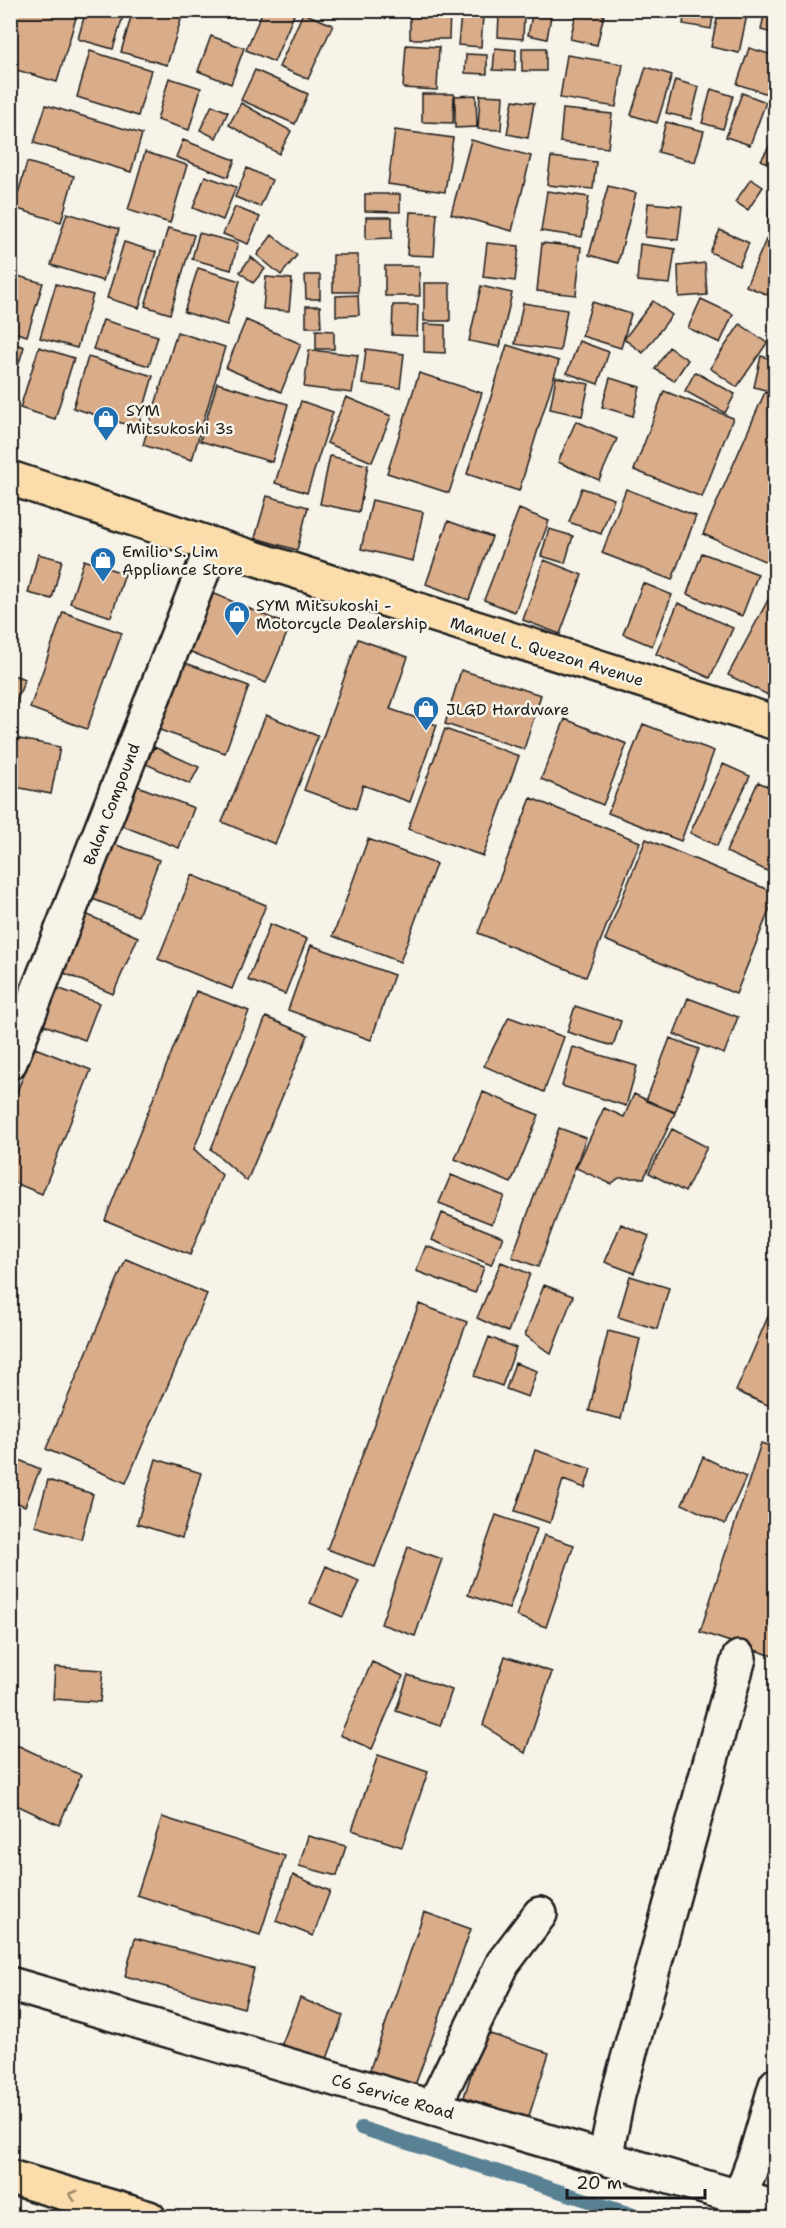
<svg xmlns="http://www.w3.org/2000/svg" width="786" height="2228" font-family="'Shantell Sans',sans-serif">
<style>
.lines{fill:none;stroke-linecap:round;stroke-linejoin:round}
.stream{stroke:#598193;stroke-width:14}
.building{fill:#d9ac8a;stroke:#1c1c1c;stroke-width:1.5}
.minor-casing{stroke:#1c1c1c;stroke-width:38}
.major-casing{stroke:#1c1c1c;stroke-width:38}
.minor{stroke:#f7f3e8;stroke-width:33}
.major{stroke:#fbddab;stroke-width:33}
.oneway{stroke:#97866b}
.labels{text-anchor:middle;stroke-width:5;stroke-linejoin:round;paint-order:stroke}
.poi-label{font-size:16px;fill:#1c1c1c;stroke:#f7f3e8;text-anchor:start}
.street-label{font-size:16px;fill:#1c1c1c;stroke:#f7f3e8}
</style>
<rect width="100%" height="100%" fill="#f7f3e8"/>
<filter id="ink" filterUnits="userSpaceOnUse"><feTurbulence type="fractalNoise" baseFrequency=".0167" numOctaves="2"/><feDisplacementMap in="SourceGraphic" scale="12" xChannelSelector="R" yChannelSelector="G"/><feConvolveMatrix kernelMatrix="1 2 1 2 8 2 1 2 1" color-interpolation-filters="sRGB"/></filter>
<g filter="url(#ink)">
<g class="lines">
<!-- stream -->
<path class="stream" d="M361,2128L643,2218"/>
</g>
<!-- building -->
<path class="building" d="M10,10H17L10,31Z
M17,10L78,11L57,82L10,68V32Z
M86,10H125L113,49L78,39Z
M133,10H184L167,65L121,52Z
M213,10H238L236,17Z
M263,10H296L274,62L246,50Z
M410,10H450L449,39H410Z
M533,10H552L547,39L528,35Z
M577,10L604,15L597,45L570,39Z
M685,10H714L711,29L683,24Z
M719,10H748L739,53L711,47Z
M765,10H776V34L761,30Z
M303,13L333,25L308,79L279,67Z
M461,14L483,16L481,47L458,45Z
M499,14L524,16L523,39L498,37Z
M211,36L244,48L231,84L198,71Z
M406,45L439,47L437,90L403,88Z
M495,48L516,50L515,71L493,70Z
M522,48H546V71H522Z
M749,48L776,56L774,96L737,84Z
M90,51L151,70L138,116L77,97Z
M466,54L487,55V74L465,73Z
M567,55L623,64L616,107L560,98Z
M646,67L672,75L657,123L631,115Z
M255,70L308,94L295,124L241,100Z
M169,78L201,88L189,130L157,120Z
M675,80L699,87L691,119L666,113Z
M711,89L733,96L723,129L702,123Z
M742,93L766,102L750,145L726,137Z
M422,94H454L453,123L422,122Z
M476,95L477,127L455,128V96Z
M480,95L503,96L501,130L478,129Z
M513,100L534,103L528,138L507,134Z
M241,103L291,131L279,154L229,125Z
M46,105L142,134L131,172L34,143Z
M212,105L228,112L216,138L200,130Z
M563,109L612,114L608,148L560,142Z
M666,122L704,131L695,162L658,152Z
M395,130L453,138L445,192L388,184Z
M776,135V168L761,160Z
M183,140L235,160L228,177L176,157Z
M471,140L531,156L512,231L451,214Z
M145,152L187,165L170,223L128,210Z
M551,157L596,162L593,189L547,185Z
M27,162L74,176L61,222L14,208Z
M247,168L272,180L260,207L235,197Z
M205,176L236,187L223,220L193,208Z
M751,179L763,187L748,210L735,202Z
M608,186L636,193L618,263L589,255Z
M771,187H776V228H768Z
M547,191L589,197L582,237L541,231Z
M365,194H400V212L365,211Z
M648,203L682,206L678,240L645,237Z
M235,207L260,217L248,244L223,234Z
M410,212L437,213L434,256L407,255Z
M67,213L119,229L103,281L51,265Z
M366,217H392V238L366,239Z
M168,228L194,235L170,314L145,306Z
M720,230L749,243L739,266L710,252Z
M199,233L238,243L231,270L192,259Z
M272,235L297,255L281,275L257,255Z
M768,235L776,239V298L746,286Z
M124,242L156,252L139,308L107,298Z
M487,243L519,246L515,281L483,277Z
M542,243L581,247L576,295L537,291Z
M640,244L675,249L670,284L637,281Z
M333,255H358V292H333Z
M251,257L265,269L253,283L240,272Z
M705,263L707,295L679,297L678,266Z
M385,266H419L420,296H385Z
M198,268L240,281L227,325L184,312Z
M14,275L43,283L27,336L10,331V287Z
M305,275H320V299H306Z
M266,277L292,279L289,311L263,309Z
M424,283H450V321H424Z
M56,284L93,295L77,348L40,338Z
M481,286L512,293L500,347L469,341Z
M358,295L359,315L336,316V296Z
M701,299L733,314L720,343L688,328Z
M653,301L672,315L643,353L624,339Z
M592,302L631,314L621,348L582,336Z
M523,303L567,310L560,351L515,344Z
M393,305H418L417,336L392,335Z
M306,306H320L321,327H306Z
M103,320L158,336L149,366L93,349Z
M246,320L301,344L281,392L226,368Z
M424,324L445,325V353L424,352Z
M740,324L767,343L737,387L710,368Z
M316,330L334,331V349H316Z
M177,332L225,347L192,460L143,445Z
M579,341L609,352L598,384L567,373Z
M10,342L24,347L10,392Z
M507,345L559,361L519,491L467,474Z
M39,347L74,358L55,419L20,408Z
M669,347L688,360L674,381L655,369Z
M366,349L404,354L400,388L362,384Z
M309,350L358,355L352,393L304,387Z
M761,356L776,360V393L754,387Z
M88,357L153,376L138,428L73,408Z
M695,372L735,394L725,413L685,391Z
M419,373L482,393L449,493L387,473Z
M556,377L589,384L582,416L550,409Z
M610,378L640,387L633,416L602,407Z
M217,383L288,404L272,462L200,441Z
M664,391L733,418L702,497L634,470Z
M765,392L776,397V553L771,564L703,534Z
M346,397L391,416L372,462L327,443Z
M301,401L333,412L307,493L275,483Z
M576,421L617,439L599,480L558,462Z
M330,456L368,465L359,512L320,504Z
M582,488L614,499L601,534L569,522Z
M626,489L696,516L672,580L602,553Z
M267,496L308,507L297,550L255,538Z
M372,500L423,512L413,561L361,549Z
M519,509L549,521L515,612L484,600Z
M448,521L492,537L469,600L426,584Z
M10,523L16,525L10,540Z
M549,529L573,536L565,563L541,556Z
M702,553L758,574L742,616L687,594Z
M38,554L62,560L52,599L28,593Z
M84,560L125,574L111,617L70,603Z
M544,560L582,575L560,634L523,620Z
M643,583L672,595L652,646L623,634Z
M208,591L290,626L266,683L184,649Z
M768,600L776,604V681L768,695L728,675Z
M678,603L733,628L710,678L656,654Z
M63,612L122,633L87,729L30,708Z
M358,639L408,657L390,709L437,725L410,802L363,785L356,809L304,790Z
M180,661L249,686L225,753L157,729Z
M461,670L541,695L524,749L445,724Z
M10,674L25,679L10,718Z
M266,715L318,736L275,844L222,822Z
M565,719L627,744L603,805L541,779Z
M643,724L714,751L681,841L608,813Z
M445,729L519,756L483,856L408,829Z
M15,738L60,747L51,794L10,786V759Z
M154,747L199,767L190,784L146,764Z
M723,764L750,776L717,846L690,833Z
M758,782L776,790V875L726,852Z
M130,783L194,808L179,848L115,823Z
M531,798L640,842L586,977L478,933Z
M368,839L436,864L400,962L333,936Z
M646,839L776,893L736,994L605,940Z
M108,842L159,860L138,916L87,897Z
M192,875L266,905L232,989L158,959Z
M81,912L138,937L113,994L55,969Z
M270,924L307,939L285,994L248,980Z
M311,945L394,975L371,1040L288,1010Z
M46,984L99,1003L85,1040L33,1021Z
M196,991L249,1011L194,1149L222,1175L190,1255L105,1220Z
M688,998L738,1017L724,1054L674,1034Z
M575,1006L621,1021L613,1046L567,1032Z
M266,1017L308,1035L247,1181L211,1149Z
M509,1017L564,1037L544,1092L484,1066Z
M670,1038L699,1049L675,1112L646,1101Z
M573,1047L637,1066L626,1106L562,1086Z
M35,1048L91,1070L42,1194L10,1181V1108Z
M483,1092L539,1115L511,1183L455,1159Z
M634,1094L675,1113L644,1178H619L611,1184L576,1168L604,1108L624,1117Z
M559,1128L586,1138L538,1267L512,1257Z
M672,1129L707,1147L685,1192L649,1173Z
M451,1175L504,1196L492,1224L439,1203Z
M442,1213L503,1237L491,1265L432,1240Z
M621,1224L649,1236L634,1273L605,1262Z
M426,1246L484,1267L475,1293L416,1271Z
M126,1259L207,1294L126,1483L46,1449Z
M501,1262L530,1274L508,1332L477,1318Z
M630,1276L669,1288L657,1329L618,1317Z
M544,1285L573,1296L551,1354L525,1335Z
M776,1298V1392L770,1406L736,1391Z
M419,1304L467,1322L375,1567L327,1549Z
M608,1331L640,1339L621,1419L589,1411Z
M489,1337L516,1348L502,1386L474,1376Z
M515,1363L537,1371L528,1397L506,1389Z
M761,1443L776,1448V1657L700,1632Z
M535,1450L591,1469L585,1488L563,1480L550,1523L515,1511Z
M10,1456L40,1469L25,1506L10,1500Z
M703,1457L746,1477L725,1524L682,1504Z
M156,1459L201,1473L182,1538L137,1524Z
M48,1480L93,1494L81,1539L35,1526Z
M496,1515L537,1529L509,1609L468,1595Z
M544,1535L574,1545L546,1627L516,1616Z
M408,1547L442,1559L415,1636L381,1624Z
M326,1566L359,1581L343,1617L310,1603Z
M505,1656L552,1672L525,1753L483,1725Z
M372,1662L403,1676L372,1749L340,1735Z
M55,1667L103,1670L100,1702L53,1699Z
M408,1675L452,1690L440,1726L396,1711Z
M17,1745L81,1775L59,1825L10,1802V1761Z
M378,1755L428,1772L402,1847L352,1830Z
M162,1817L285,1856L260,1935L137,1895Z
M308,1836L346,1846L337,1876L299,1866Z
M293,1875L330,1891L313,1936L276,1921Z
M424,1912L471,1929L413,2091L368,2075Z
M135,1938L254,1969L244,2008L125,1976Z
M300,1998L343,2016L325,2064L281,2046Z
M484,2032L549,2053L528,2119L464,2097Z"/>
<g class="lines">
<!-- minor casing -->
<g class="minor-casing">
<path id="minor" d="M10,1062L213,545
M10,1984L776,2208
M433,2108L503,1963L540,1914
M605,2158L618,2095L739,1658
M740,2197L755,2157L776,2085"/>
</g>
<!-- major casing -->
<g class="major-casing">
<path id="major" d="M10,478L213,545L776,723
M10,2177L149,2218"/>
</g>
<!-- minor -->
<use href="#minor" class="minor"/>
<!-- major -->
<use href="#major" class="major"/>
</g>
<!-- one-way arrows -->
<defs><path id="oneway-chevron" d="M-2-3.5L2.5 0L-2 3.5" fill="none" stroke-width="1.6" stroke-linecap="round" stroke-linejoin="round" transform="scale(1.5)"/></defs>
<use class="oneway" href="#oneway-chevron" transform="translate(73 2195) rotate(-164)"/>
</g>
<!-- icons -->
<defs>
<g id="shop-pin" transform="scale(1.35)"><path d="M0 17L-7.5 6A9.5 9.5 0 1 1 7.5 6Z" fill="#1f6fb2" stroke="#f7f3e8"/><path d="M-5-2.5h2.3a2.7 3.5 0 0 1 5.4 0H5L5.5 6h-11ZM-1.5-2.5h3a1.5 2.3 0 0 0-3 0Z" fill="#fff"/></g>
</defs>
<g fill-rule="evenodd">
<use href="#shop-pin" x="106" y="419"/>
<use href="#shop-pin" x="103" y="560"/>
<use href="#shop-pin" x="237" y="614"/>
<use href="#shop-pin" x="426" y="709"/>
</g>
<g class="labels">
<!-- poi labels -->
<g class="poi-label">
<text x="126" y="416">SYM<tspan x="126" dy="18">Mitsukoshi 3s</tspan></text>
<text x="122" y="557">Emilio S. Lim<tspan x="122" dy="18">Appliance Store</tspan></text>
<text x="256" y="611">SYM Mitsukoshi -<tspan x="256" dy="18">Motorcycle Dealership</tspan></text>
<text x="446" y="715">JLGD Hardware</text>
</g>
<!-- street labels -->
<g class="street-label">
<text transform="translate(547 651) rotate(17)" y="6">Manuel L. Quezon Avenue</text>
<text transform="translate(111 804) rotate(-69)" y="6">Balon Compound</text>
<text transform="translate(393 2096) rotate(16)" y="6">C6 Service Road</text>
</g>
</g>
<!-- margin -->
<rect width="786" height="2228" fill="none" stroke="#f7f3e8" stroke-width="36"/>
<rect x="18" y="18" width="750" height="2192" fill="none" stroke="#1c1c1c" stroke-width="2" filter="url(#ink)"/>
<!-- scale -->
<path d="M567 2189v9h138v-9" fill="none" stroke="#1c1c1c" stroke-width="3"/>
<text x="576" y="2189" font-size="18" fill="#1c1c1c" stroke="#f7f3e8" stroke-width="4.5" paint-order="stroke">20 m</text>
</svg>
